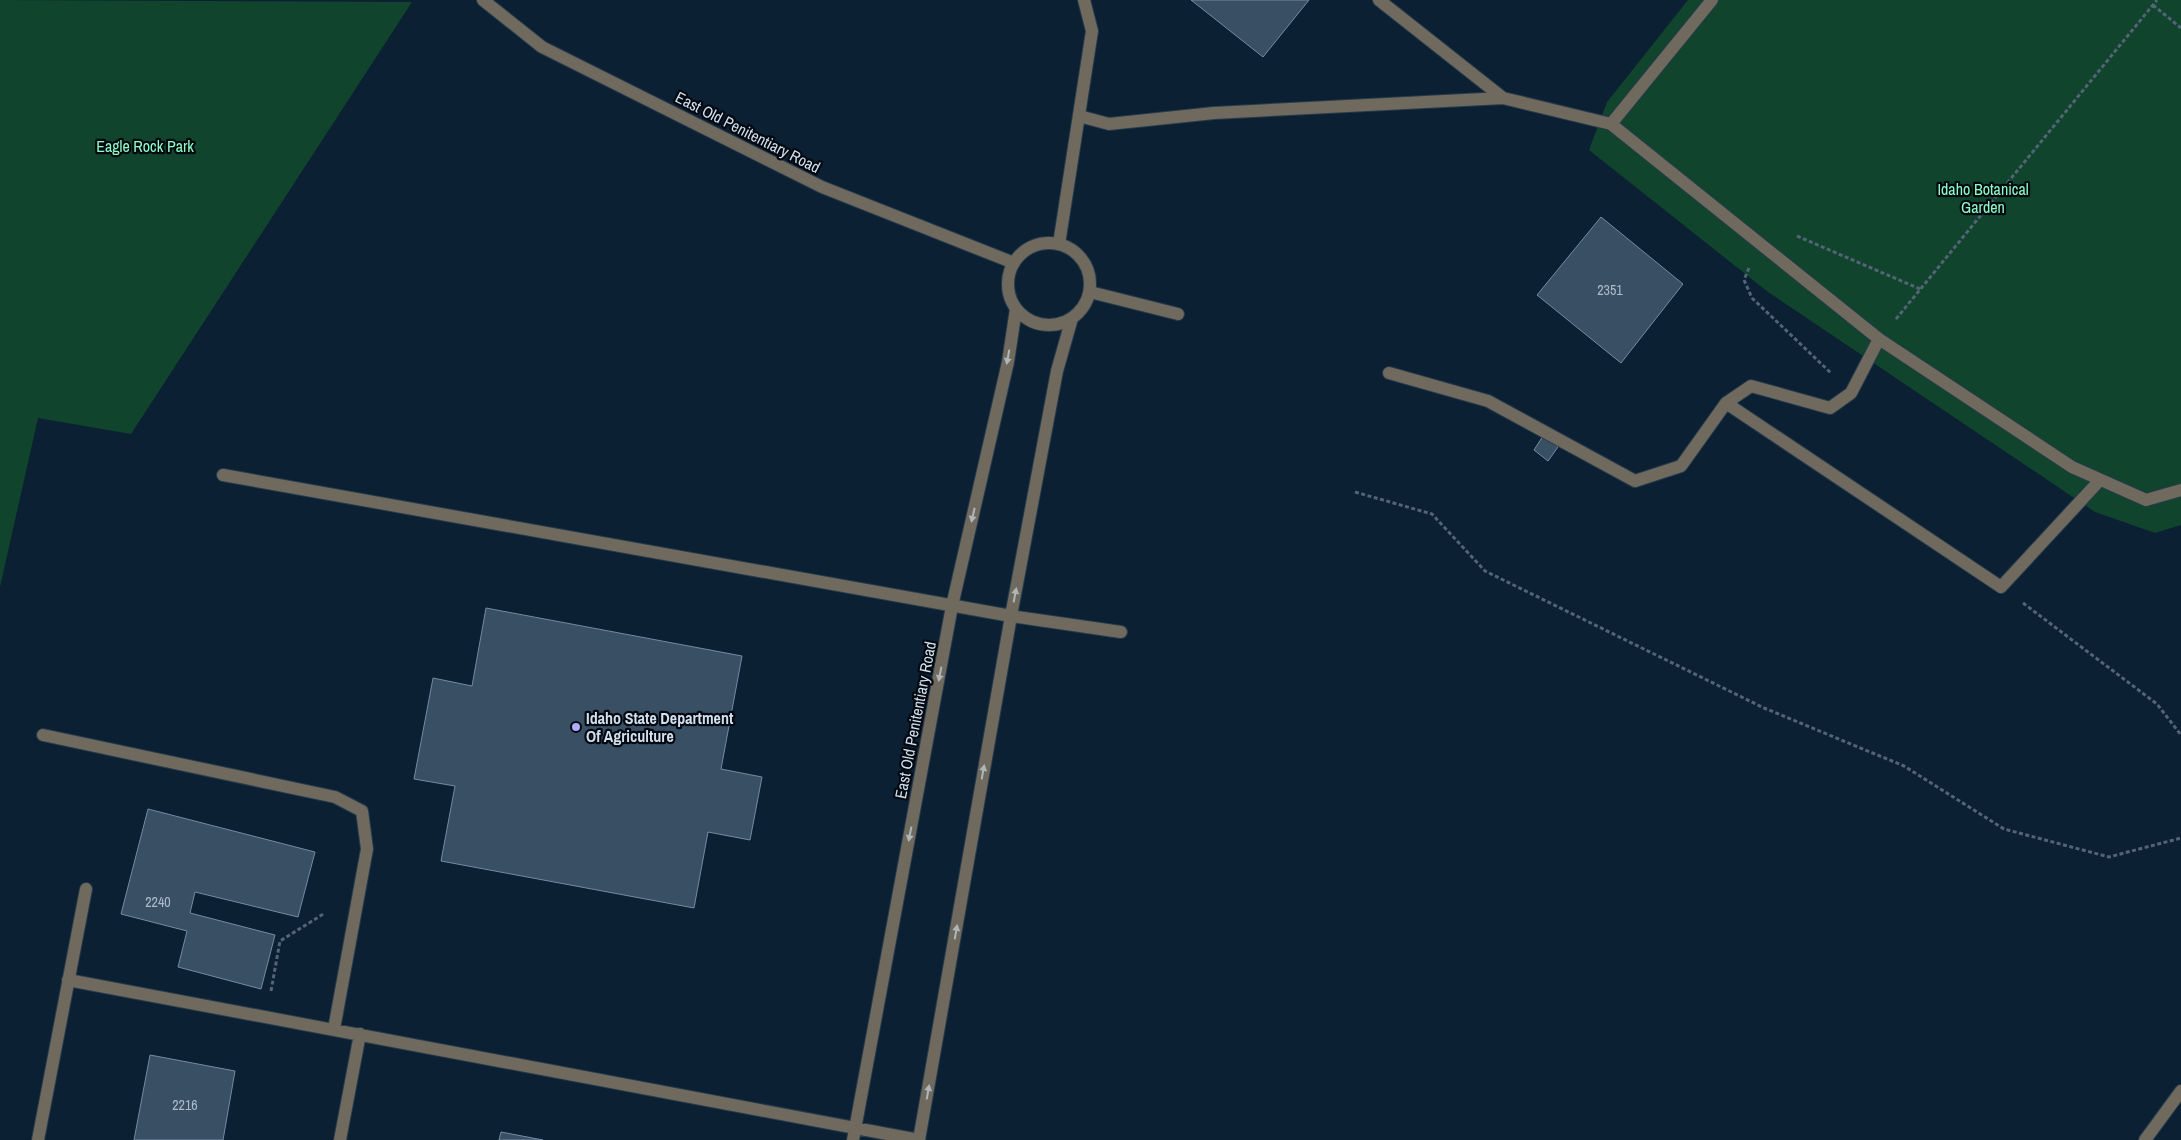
<svg xmlns="http://www.w3.org/2000/svg" width="2181" height="1140" font-family="'Archivo Narrow',sans-serif">
<style>
.green{fill:#11442d}
.building{fill:#394f64;stroke:#738ba3}
.lines{fill:none;stroke-linecap:round;stroke-linejoin:round}
.minor-casing{stroke:#273b4d;stroke-width:14}
.path{stroke:#526475;stroke-width:3;stroke-dasharray:4 2.5;stroke-linecap:butt}
.minor{stroke:#6f6a5d;stroke-width:12}
.oneway{fill:#afb6ba}
.poi-dot{fill:#b0adfa;stroke:#030911;stroke-width:2}
.labels{text-anchor:middle;stroke-width:4.5;stroke-linejoin:round;paint-order:stroke}
.number-label{font-size:14px;fill:#acbbca}
.street-label{font-size:16px;fill:#d2dfec;stroke:#030911}
.park-label{font-size:16px;fill:#8dfdc5;stroke:#030911}
.poi-label{font-size:16px;font-weight:bold;fill:#d2dfec;stroke:#030911;text-anchor:start}
</style>
<rect width="100%" height="100%" fill="#0b2033"/>
<!-- green -->
<path class="green" d="M0,0L412,2L131,434L38,418L0,587Z
M1688,0H2181V525L2155,533L2095,512L1768,292L1589,150L1607,102Z"/>
<!-- building -->
<path class="building" d="M1191,0H1309L1263,57Z
M1601,217L1683,284L1621,363L1537,295Z
M1543,436L1558,447L1548,461L1534,450Z
M486,608L742,656L721,769L762,777L750,840L708,832L694,908L441,861L455,786L414,779L433,678L472,686Z
M148,809L315,852L298,917L195,892L190,913L275,935L261,989L178,967L187,931L121,914Z
M150,1055L235,1071L223,1140H134Z
M501,1132L543,1140H499Z"/>
<g class="lines">
<!-- minor casing -->
<g class="minor-casing">
<path id="minor" d="M483,0L542,47L822,187L1014,263
M1379,0L1503,98
M1079,116L1109,124L1214,113L1503,98L1611,124L1879,339L2072,467L2146,500L2181,490
M1611,124L1712,0
M1008 284a41 41 0 1 1 82 0a41 41 0 1 1-82 0Z
M1059,244L1092,31L1084,0
M1090,292L1178,314
M1389,373L1488,401L1635,481L1681,466L1726,403L1751,386L1830,408L1851,393L1879,339
M1726,403L2001,587L2100,480
M223,475L1011,616L1121,632
M43,735L335,797L362,811L367,849L334,1029
M68,980L919,1140
M38,1140L86,889
M340,1140L360,1034
M853,1140L952,606L1008,362L1016,309
M919,1140L1011,616L1057,371L1072,318
M2145,1140L2181,1091"/>
</g>
<!-- path -->
<path class="path" d="M2153,5L2181,28
M1797,236L1920,289
M1749,268L1744,280L1752,298L1832,374
M1896,319L2157,0
M1355,492L1432,514L1485,571L1764,708L1904,766L2004,829L2109,857L2181,838
M2023,603L2157,704L2181,735
M271,991L280,941L325,913"/>
<!-- minor -->
<use href="#minor" class="minor"/>
</g>
<!-- one-way arrows -->
<defs><path id="oneway-solid" d="M-6-.8H1V-3.2L6.5 0L1 3.2V.8H-6Z" transform="scale(1.25)"/></defs>
<g class="oneway">
<use href="#oneway-solid" transform="translate(1008 357) rotate(100)"/>
<use href="#oneway-solid" transform="translate(973 515) rotate(103)"/>
<use href="#oneway-solid" transform="translate(1015 595) rotate(-79)"/>
<use href="#oneway-solid" transform="translate(940 674) rotate(101)"/>
<use href="#oneway-solid" transform="translate(983 772) rotate(-80)"/>
<use href="#oneway-solid" transform="translate(910 834) rotate(101)"/>
<use href="#oneway-solid" transform="translate(956 932) rotate(-80)"/>
<use href="#oneway-solid" transform="translate(928 1092) rotate(-80)"/>
</g>
<!-- markers -->
<circle class="poi-dot" cx="576" cy="727" r="5"/>
<g class="labels">
<!-- number labels -->
<g class="number-label">
<text x="1610" y="295">2351</text>
<text x="158" y="907">2240</text>
<text x="185" y="1110">2216</text>
</g>
<!-- street labels -->
<g class="street-label">
<text transform="translate(748 132) rotate(27)" y="6">East Old Penitentiary Road</text>
<text transform="translate(915 720) rotate(-79)" y="6">East Old Penitentiary Road</text>
</g>
<!-- park labels -->
<g class="park-label">
<text x="145" y="152">Eagle Rock Park</text>
<text x="1983" y="195">Idaho Botanical<tspan x="1983" dy="18">Garden</tspan></text>
</g>
<!-- poi labels -->
<g class="poi-label">
<text x="586" y="724">Idaho State Department<tspan x="586" dy="18">Of Agriculture</tspan></text>
</g>
</g>
</svg>
